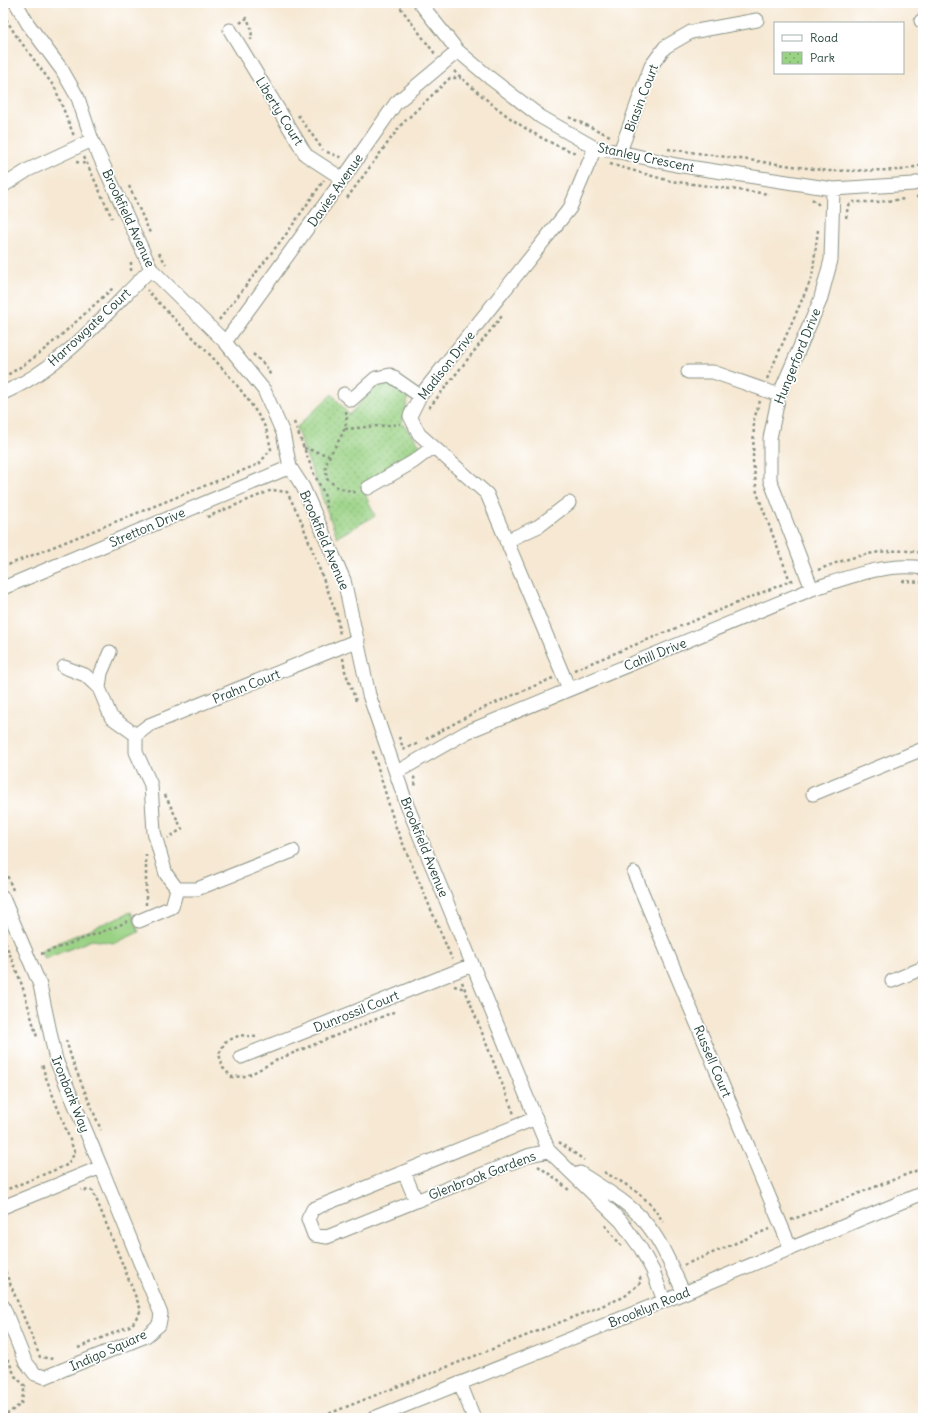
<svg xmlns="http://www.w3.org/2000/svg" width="926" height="1421" font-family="Delius,sans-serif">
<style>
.grass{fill:#9ad284;stroke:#5c885c}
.park{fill:url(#park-dots);stroke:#5c885c}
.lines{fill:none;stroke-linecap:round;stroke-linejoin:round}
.minor-casing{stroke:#8a9284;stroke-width:15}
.path{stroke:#8a9284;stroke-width:2.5;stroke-dasharray:3 3;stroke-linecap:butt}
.minor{stroke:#fff;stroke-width:13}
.labels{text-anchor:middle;stroke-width:3.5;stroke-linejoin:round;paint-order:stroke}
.street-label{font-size:13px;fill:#1f3d34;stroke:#fff}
</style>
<defs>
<pattern id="park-dots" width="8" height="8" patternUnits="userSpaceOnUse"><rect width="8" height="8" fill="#9ad284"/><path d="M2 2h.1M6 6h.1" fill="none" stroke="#7dac6d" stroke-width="1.8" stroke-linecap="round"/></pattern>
</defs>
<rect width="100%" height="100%" fill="#fff"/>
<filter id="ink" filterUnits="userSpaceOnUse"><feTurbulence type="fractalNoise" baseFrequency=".025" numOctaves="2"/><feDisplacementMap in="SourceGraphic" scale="8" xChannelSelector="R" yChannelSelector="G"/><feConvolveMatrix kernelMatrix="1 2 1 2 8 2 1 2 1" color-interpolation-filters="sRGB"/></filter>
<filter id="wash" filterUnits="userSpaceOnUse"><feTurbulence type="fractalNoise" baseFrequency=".012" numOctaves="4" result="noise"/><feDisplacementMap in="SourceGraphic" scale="16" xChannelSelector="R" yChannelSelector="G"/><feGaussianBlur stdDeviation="0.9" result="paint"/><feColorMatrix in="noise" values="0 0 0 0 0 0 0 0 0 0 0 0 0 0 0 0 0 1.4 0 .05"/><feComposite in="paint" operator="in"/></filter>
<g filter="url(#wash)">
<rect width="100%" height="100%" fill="#f6e8d3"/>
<!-- grass -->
<path class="grass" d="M131,912L139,932L115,943L92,940L45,959L41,950Z"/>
<!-- park -->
<path class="park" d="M383,378L409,395L402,423L424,449L361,485L375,516L337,537L296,428L332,394L349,415Z"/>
</g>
<g filter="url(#ink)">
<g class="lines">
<!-- minor casing -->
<g class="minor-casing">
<path id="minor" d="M16,3L28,24L62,70L78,98L92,140L151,269L225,342L264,390L283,433L290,467L303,487L344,580L369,695L407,805L549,1151L621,1221L641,1249L653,1271L664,1301
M420,3L458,51L490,78L541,117L595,148L620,152L676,165L833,189L913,184L923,181
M921,21H923
M230,30L306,155L343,179
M620,152L651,66L665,47L691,32L757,20
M3,186L28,170L92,140
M225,342L343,179L396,103L458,51
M688,372H713L779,395
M3,393C62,368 106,313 151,269
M344,394L351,400L376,378L390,375L420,396
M368,488L413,462L433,447
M506,541L539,526L569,503
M3,588L290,467
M812,589L770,480V438L779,395L820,301L831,260L833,189
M110,652L101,673L99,688L111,717L136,735
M64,667L85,675L99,688
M569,689L487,494L419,434L410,416L420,396L570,208L595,148
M397,772L467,732L812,589C847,578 886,562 923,568
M813,794L923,749
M293,851L197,889H177L166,874L154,832L151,785L136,752V735L149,725L358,640
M634,873L791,1249
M3,898L40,985L56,1060L101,1167L3,1207
M139,921L172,907L177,889
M892,981L923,968
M241,1057L472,965
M536,1118L313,1209L308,1219L314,1235L327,1237L530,1155L549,1151
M404,1172L416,1201
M580,1173C601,1187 627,1201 644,1221C662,1241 672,1269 684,1293
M3,1306L25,1361L35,1374L45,1377L146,1336L159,1325L161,1314L101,1167
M460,1383L474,1418
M374,1418L684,1293L923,1193"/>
</g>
<!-- path -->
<path class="path" d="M397,3L435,54
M3,14L15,34L55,88L74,136
M240,23L247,18L252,30L251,40
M454,71C490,104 529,137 576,153
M298,115L323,150
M569,117L612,137
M668,149L829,171L901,170L923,165
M327,152L342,158
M84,157L112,218
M76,162L87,164
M610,164L670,181L769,194
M129,186L150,233
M916,197L923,196
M347,198L401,125L450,78H461
M812,199L818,204L819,207
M846,218L848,206L853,202H877L905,199
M159,253L166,264
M131,271V260
M219,320L287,233L324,180
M253,354L266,366L271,376
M3,377C40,359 81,316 113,288
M767,379L812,277L818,230
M760,401L754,419L753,461L757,493L790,581
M429,408L502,316
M346,411C350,433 331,446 326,466C325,470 327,475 327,479L337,487L357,493
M294,422L314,474L324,493L327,508
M345,429L400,424
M304,448L331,456
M207,517L272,490L287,492L300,518L337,615L340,635
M3,567L259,464L271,449C269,441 268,432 264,425C235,373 187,334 147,290
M818,570C851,556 888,546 923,553
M902,581L923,582
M343,658L345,671L356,701
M574,670L795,579
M399,737L405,753
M426,739L479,710L553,678
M403,749L420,743
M373,751L395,825L452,959
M415,777L414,778L416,787
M165,795L182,829L168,838
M146,854V905
M3,865L13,890
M3,937L22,985L37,1037
M41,954L118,926L127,921
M462,982L514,1114
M454,986L465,989
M256,1037L240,1035L225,1042L219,1054L223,1068L232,1077L247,1076L281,1058L396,1011
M66,1040L73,1063L101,1130
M559,1142L584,1160
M538,1166L555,1178L570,1191
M604,1172C629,1186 648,1196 663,1222
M3,1191L67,1165L75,1153L45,1075L42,1064
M791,1220L923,1168
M605,1225L623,1248
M684,1265L769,1229
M3,1266L40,1357L53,1359
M3,1348L15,1376L25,1386L21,1404L3,1417
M78,1348L132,1325L141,1310L93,1191L81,1190
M5,1416L10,1418
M318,1418L624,1297L641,1282L639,1274"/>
<!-- minor -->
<use href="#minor" class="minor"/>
</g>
</g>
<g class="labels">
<!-- street labels -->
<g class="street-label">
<text transform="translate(641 98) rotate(-69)" y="5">Biasin Court</text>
<text transform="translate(280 111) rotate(58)" y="5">Liberty Court</text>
<text transform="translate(646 157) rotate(12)" y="5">Stanley Crescent</text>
<text transform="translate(335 190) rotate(-55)" y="5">Davies Avenue</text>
<text transform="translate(129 218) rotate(65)" y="5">Brookfield Avenue</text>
<text transform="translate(89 327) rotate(-43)" y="5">Harrowgate Court</text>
<text transform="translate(797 356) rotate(-68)" y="5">Hungerford Drive</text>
<text transform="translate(446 365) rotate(-52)" y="5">Madison Drive</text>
<text transform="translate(147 527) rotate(-23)" y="5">Stretton Drive</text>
<text transform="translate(325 540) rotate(67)" y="5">Brookfield Avenue</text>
<text transform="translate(655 654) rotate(-22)" y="5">Cahill Drive</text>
<text transform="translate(246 686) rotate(-22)" y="5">Prahn Court</text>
<text transform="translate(425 847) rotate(68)" y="5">Brookfield Avenue</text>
<text transform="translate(356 1011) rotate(-22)" y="5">Dunrossil Court</text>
<text transform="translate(713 1061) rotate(67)" y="5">Russell Court</text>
<text transform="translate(71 1094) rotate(68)" y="5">Ironbark Way</text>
<text transform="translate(482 1175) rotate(-21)" y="5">Glenbrook Gardens</text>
<text transform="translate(649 1307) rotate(-22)" y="5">Brooklyn Road</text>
<text transform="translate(108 1350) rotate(-24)" y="5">Indigo Square</text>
</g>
</g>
<!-- margin -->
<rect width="926" height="1421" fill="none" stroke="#fff" stroke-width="16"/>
<!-- legend -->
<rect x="774" y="22" width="130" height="52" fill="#ffffff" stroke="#a5b1ae"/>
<rect x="782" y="35" width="20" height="6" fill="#ffffff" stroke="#a5b1ae"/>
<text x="810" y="42" font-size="12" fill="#1f3d34">Road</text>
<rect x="782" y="52" width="20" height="12" fill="url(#park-dots)" stroke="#a5b1ae"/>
<text x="810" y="62" font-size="12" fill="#1f3d34">Park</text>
</svg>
